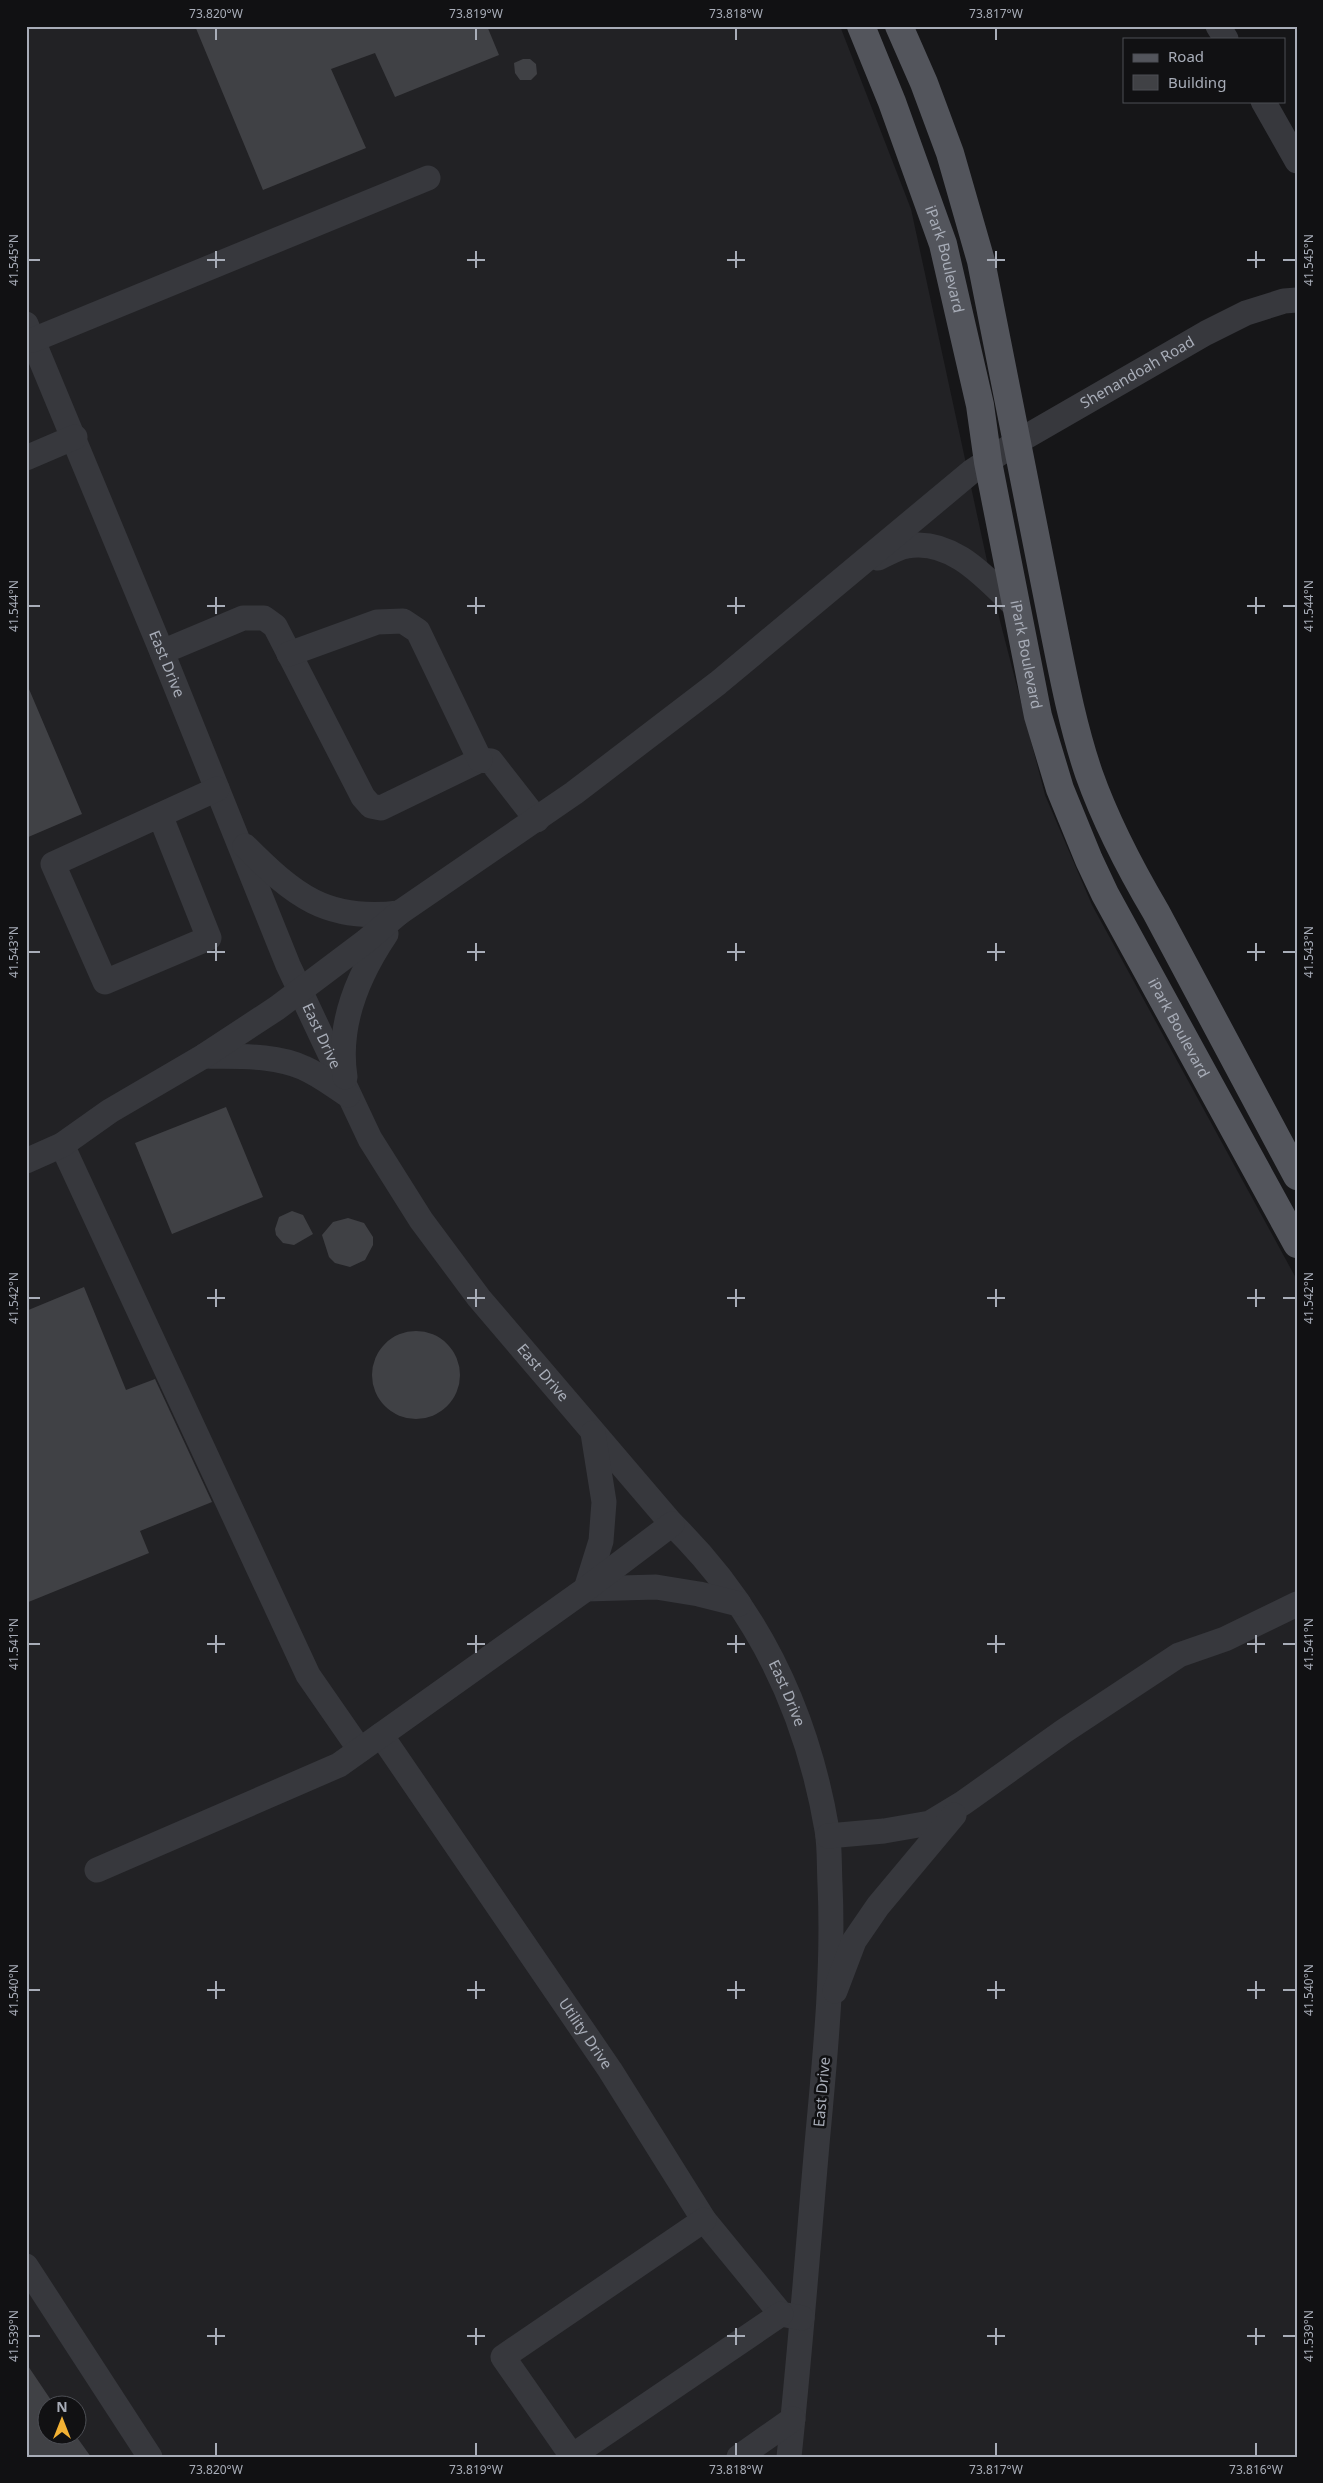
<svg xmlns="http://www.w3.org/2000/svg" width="1323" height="2483" font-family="'Noto Sans',sans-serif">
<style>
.built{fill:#222225;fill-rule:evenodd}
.building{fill:#404145}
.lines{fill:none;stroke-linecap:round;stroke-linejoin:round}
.minor{stroke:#37383d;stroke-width:25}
.major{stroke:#53555c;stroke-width:28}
.ticks{fill:none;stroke:#a8adb8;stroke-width:2}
.labels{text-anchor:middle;stroke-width:5;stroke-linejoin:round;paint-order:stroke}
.street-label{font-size:15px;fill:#a8adb8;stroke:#111113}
.neatline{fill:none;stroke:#a8adb8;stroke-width:2}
.ticks-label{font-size:12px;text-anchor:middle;fill:#a8adb8}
</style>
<rect width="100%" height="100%" fill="#161618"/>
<!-- built -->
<path class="built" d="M26,26H840L911,209L1000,621L1045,795L1092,905L1297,1280V2457H26ZM48,2406H78V2436H48Z"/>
<!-- building -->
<path class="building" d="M195,26H487L499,55L395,97L375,53L331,69L366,148L263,190Z
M523,59H530L536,64L537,74L531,80H520L515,73L514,63Z
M26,682L82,814L26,838Z
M226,1107L263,1197L172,1234L135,1143Z
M292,1211L303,1215L313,1234L294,1245L283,1243L276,1235L275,1229L279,1217Z
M348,1218L364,1223L373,1237V1245L365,1260L350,1267L335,1263L329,1257L322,1235L333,1222Z
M84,1287L126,1390L155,1379L212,1502L140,1531L149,1553L26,1603V1311Z
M372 1375a44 44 0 1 1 88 0a44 44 0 1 1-88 0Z
M26,2363L55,2406H48V2436H76L91,2457H26Z"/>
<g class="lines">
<!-- minor -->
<g class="minor">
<path d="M1218,26L1226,39"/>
<path d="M1263,101L1297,161"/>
<path id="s1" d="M26,324L162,652L288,965L370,1139L421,1220L479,1298L672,1524C758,1608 807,1712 827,1830C830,1847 829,1866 830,1884C834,1971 825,2057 817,2144C808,2248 800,2353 789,2457"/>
<path d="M33,340L428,178"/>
<path d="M26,458L75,437"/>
<path d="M878,558C887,554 898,547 907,546C952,538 986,578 1015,606"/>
<path d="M162,652L243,618H264L275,626L363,797L371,806L381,808L480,760L491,761L537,820"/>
<path d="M289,654L377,622L403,621L418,631L480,760"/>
<path d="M160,815L209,938L105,982L53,864L217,789"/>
<path d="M245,846C294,895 326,922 399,913"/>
<path d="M204,1056C236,1057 274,1054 304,1068C320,1075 334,1086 348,1095"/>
<path d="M345,1077C337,1025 357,977 386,934"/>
<path d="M62,1145L308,1675L360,1750"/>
<path id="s2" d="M26,1161L62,1145L110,1111L204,1056L277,1008L366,941L399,913L574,793L718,683L971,472L1017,442L1206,333L1246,313L1284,301L1297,300"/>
<path d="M593,1433L604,1502L601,1541L586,1589L656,1587L699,1594L739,1604"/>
<path id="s3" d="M381,1735L610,2070L704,2220L781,2314L802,2318"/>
<path d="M828,1836L884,1831L930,1823L963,1803L1064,1731L1179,1655L1225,1639L1297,1604"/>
<path d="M97,1870L339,1765L586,1589L672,1524"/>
<path d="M835,1991L854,1941L878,1906L954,1815"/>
<path d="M704,2220L503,2357L572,2456L781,2314"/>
<path d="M26,2266L150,2457"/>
<path d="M739,2457L793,2419"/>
</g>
<!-- major -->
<g class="major">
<path id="s4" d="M861,26L892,102L943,244L980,405L988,462L1038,716L1060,789L1089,860L1105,894L1297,1244"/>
<path d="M899,26L924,83L950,153L981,261L1056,640C1065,685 1074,730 1089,774C1106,822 1130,868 1156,912L1297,1176"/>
</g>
</g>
<!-- ticks -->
<path class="ticks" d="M216,28V40M476,28V40M736,28V40M996,28V40M216,251V268M476,251V268M736,251V268M996,251V268M1256,251V268M28,260H40M207,260H225M467,260H485M727,260H745M987,260H1005M1247,260H1265M1283,260H1296M216,597V614M476,597V614M736,597V614M996,597V614M1256,597V614M28,606H40M207,606H225M467,606H485M727,606H745M987,606H1005M1247,606H1265M1283,606H1296M216,943V961M476,943V961M736,943V961M996,943V961M1256,943V961M28,952H40M207,952H225M467,952H485M727,952H745M987,952H1005M1247,952H1265M1283,952H1296M216,1289V1307M476,1289V1307M736,1289V1307M996,1289V1307M1256,1289V1307M28,1298H40M207,1298H225M467,1298H485M727,1298H745M987,1298H1005M1247,1298H1265M1283,1298H1296M216,1635V1653M476,1635V1653M736,1635V1653M996,1635V1653M1256,1635V1653M28,1644H40M207,1644H225M467,1644H485M727,1644H745M987,1644H1005M1247,1644H1265M1283,1644H1296M216,1981V1999M476,1981V1999M736,1981V1999M996,1981V1999M1256,1981V1999M28,1990H40M207,1990H225M467,1990H485M727,1990H745M987,1990H1005M1247,1990H1265M1283,1990H1296M216,2328V2345M476,2328V2345M736,2328V2345M996,2328V2345M1256,2328V2345M28,2336H40M207,2336H225M467,2336H485M727,2336H745M987,2336H1005M1247,2336H1265M1283,2336H1296M216,2443V2456M476,2443V2456M736,2443V2456M996,2443V2456M1256,2443V2456"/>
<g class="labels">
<!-- street labels -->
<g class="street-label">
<text dy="5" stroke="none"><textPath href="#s4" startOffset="248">iPark Boulevard</textPath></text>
<text dy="5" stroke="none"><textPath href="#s2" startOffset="1366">Shenandoah Road</textPath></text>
<text dy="5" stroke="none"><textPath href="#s4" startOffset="652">iPark Boulevard</textPath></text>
<text dy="5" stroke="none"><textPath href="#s1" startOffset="368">East Drive</textPath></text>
<text dy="5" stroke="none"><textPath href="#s4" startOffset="1058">iPark Boulevard</textPath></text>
<text dy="5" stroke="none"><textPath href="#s1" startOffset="771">East Drive</textPath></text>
<text dy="5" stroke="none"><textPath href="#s1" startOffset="1176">East Drive</textPath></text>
<text dy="5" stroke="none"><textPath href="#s1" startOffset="1581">East Drive</textPath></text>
<text dy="5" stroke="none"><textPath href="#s3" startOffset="362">Utility Drive</textPath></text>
<text transform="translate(822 2092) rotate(-85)" y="5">East Drive</text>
</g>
</g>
<!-- border -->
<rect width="1323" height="2483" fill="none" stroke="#111113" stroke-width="55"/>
<!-- legend -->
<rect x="1123" y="38" width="162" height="65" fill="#111113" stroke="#4d4f55"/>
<rect x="1133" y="54" width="25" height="8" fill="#53555c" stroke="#4d4f55"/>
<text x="1168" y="62" font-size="15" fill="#a8adb8">Road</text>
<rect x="1133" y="75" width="25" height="15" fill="#404145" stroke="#4d4f55"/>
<text x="1168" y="88" font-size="15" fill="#a8adb8">Building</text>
<!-- north arrow -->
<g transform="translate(62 2420)"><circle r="24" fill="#111113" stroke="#4d4f55"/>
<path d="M0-4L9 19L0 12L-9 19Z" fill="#f2b134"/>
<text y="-8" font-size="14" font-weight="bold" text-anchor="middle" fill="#a8adb8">N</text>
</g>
<rect x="28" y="28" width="1268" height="2428" class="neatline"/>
<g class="ticks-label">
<text x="216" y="18">73.820°W</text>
<text x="476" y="18">73.819°W</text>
<text x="736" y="18">73.818°W</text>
<text x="996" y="18">73.817°W</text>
<text transform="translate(14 260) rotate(-90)" y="4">41.545°N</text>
<text transform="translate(1309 260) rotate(-90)" y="4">41.545°N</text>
<text transform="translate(14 606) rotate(-90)" y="4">41.544°N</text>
<text transform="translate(1309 606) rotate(-90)" y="4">41.544°N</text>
<text transform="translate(14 952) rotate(-90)" y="4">41.543°N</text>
<text transform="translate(1309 952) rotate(-90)" y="4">41.543°N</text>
<text transform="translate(14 1298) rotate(-90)" y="4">41.542°N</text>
<text transform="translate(1309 1298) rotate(-90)" y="4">41.542°N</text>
<text transform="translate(14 1644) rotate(-90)" y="4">41.541°N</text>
<text transform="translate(1309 1644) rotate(-90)" y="4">41.541°N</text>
<text transform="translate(14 1990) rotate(-90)" y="4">41.540°N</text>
<text transform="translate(1309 1990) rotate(-90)" y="4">41.540°N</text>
<text transform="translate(14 2336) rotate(-90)" y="4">41.539°N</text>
<text transform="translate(1309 2336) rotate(-90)" y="4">41.539°N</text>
<text x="216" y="2474">73.820°W</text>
<text x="476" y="2474">73.819°W</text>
<text x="736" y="2474">73.818°W</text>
<text x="996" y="2474">73.817°W</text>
<text x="1256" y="2474">73.816°W</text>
</g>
</svg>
